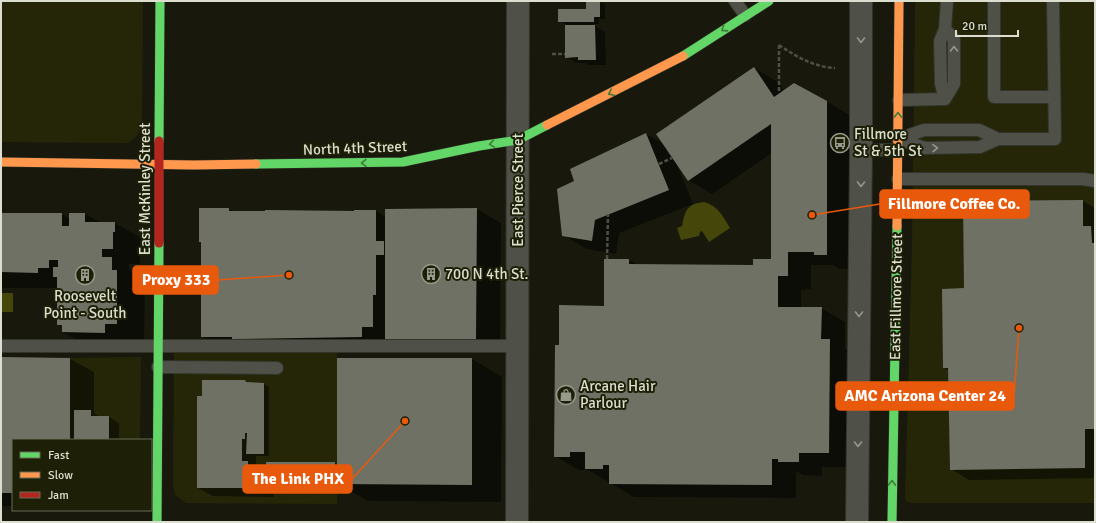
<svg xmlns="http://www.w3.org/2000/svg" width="1096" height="523" font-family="Signika,sans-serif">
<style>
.built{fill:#242607}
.water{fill:#444709}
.shadow{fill:#0007}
.building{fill:#707165}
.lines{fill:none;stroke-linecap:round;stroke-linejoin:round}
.lane-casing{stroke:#33342b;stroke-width:14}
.street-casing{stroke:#33342b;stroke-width:24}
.fast-casing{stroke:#33342b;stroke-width:10}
.slow-casing{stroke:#33342b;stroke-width:10}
.jam-casing{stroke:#33342b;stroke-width:10}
.path{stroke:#4e4f46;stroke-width:2.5;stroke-dasharray:4 2;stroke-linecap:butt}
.lane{stroke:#4f5047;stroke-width:12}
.street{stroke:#4f5047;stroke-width:22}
.fast{stroke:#63d668;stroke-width:9}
.slow{stroke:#ff974d;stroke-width:9}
.jam{stroke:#b3261e;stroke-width:9}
.oneway{stroke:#407a37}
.oneway2{stroke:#96988b}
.labels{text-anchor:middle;stroke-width:4;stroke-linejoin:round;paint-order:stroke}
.poi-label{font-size:15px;fill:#dcdfcf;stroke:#1d1f06;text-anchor:start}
.street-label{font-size:15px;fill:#dcdfcf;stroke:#1d1f06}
.leader{fill:none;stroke:#e8590c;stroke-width:1.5}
.callout-dot{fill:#e8590c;stroke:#1d1f06;stroke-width:1.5}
.callout{fill:#e8590c;stroke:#e8590c;stroke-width:1.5}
.callout-label{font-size:16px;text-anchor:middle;font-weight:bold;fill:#fff}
</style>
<rect width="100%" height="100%" fill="#18190c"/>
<!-- built -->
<path class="built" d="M1,1H143L142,126L137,136L128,143L1,142Z
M915,1H1095V503H911L907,502L905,498L912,244Z
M174,349H337V504L186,503L175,495L173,485Z
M141,357L140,440H70V358Z"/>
<!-- water -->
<path class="water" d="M704,202C718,206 723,216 730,228L709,242L702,231L700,232L699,236L681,240L677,228L682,226C685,210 687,204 704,202Z
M1,293H13V312H1Z"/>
<!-- shadow -->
<path class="shadow" d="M600,1L605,4V19H599V24H592L605,32L606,65H589L585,63H577L566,57V24L559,21L587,10Z
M754,68L778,82L784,91L827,102L851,116L850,269H839L833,265H811V289L801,290V308H821L845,322V349L854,354L853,467H822V476L803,475L796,471V498L634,497L588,470H579L555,456L560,346L605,307V260H629L638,265L754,266L772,260V153L712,194L688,180L677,165L693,204L619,233L616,254L587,249L563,235L576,181L646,134L664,144Z
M1083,201L1095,208V478L969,480L951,469L949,371L944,367L965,289Z
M200,209H229L235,212L376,211L386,217V210L477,209L501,223L500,353H410L387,340L386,351L257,352L253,350H226L202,336V243L200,241Z
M1,214H61L70,219V214H85L102,223H115L143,239V247H140V264H129V269L139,274V284L145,287L144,339H133V348H90L63,332V327L58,324V288H1Z
M1,358L70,359L94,372V413L100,417H109L119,423V440H13V506H1Z
M472,359L502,377L501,502L368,501L338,484V482L274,481V497L213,496L198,488L203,397L245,381L249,383L264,384L269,387V456H256V467L267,473V463H335L338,464Z"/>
<!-- building -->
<path class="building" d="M586,1H600V17H594V22H558V9H586Z
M1094,1H1095V14H1094Z
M565,25H595L596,60H578V57L565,58Z
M754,67L774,97L794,83L827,101V255H814V252H788V276H778V307H822L821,339H830L829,453H799V462H778V459H772V485L609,484V465H603V469H585V452H570V457H554L555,345H559V305L604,306V259H629V264L753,265V259H771V124L688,181L656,134Z
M646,133L669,190L595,220L592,241L562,236L557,189L574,181L570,169Z
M837,134H843L842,146H837Z
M1083,200V226H1091L1092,243H1095V429H1085V468L950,470L948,368H943L942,289L964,288L963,201Z
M199,208H229V211H265V210L354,211V210H376V241H384V255H376V295H373V327H362V337L232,339V337H201V242H199Z
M477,208L476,340H385V209Z
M1,213H62V226H69V213H85V222H115V232H113V249H102V257H112V270H117V324H105V333L62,332V325H57V277H53V267H58V260H49V268H38V273L1,272Z
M1,357L70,358V440H13V493H1Z
M337,358H472V485L337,484Z
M202,380H245L246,382L264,383V454H246L247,433H245V439H242V461H248V467H260L259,488H197V396H202Z
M74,410H91V416H109V440H74Z
M266,462H335V479H266Z"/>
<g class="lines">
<!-- lane casing -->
<g class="lane-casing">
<path id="lane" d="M735,1L745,15
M994,1V97H1054
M945,99L941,84L940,41L945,29L947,1
M945,99L954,84V39L945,29
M899,100L945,99
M898,139L924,130H979L998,139H1055L1053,1
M898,139L925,148L980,147L998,139
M861,150H898
M898,179H1083L1095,181
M1,346H517
M158,367L277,368"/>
</g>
<!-- street casing -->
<g class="street-casing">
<path id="street" d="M517,522L518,1
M857,522L861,150V1"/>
</g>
<!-- fast casing -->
<g class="fast-casing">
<path id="fast" d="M683,56L769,1
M159,141L160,1
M256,164L403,162L479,146L518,140L547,125
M157,522L159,243
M892,522L897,226"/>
</g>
<!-- slow casing -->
<g class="slow-casing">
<path id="slow" d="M547,125L683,56
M1,162L194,165L256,164
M897,226L899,1"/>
</g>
<!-- jam casing -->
<g class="jam-casing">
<path id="jam" d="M159,243V141"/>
</g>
<!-- path -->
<path class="path" d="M779,45C797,57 814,67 835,68
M779,45V93
M552,54H565
M659,164L672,158
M607,259L608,214"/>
<!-- lane -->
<use href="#lane" class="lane"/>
<!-- street -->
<use href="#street" class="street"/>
<!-- fast -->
<use href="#fast" class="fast"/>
<!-- slow -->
<use href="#slow" class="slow"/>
<!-- jam -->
<use href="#jam" class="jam"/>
</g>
<!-- one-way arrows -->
<defs><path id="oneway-chevron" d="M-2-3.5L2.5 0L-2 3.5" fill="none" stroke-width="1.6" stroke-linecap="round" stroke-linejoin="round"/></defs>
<g class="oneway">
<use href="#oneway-chevron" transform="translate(724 29) rotate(147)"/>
<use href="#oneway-chevron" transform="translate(611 93) rotate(154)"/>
<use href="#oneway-chevron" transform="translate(898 115) rotate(-88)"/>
<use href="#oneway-chevron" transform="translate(492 144) rotate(171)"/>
<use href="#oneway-chevron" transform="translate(364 163) rotate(179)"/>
<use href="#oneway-chevron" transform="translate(892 483) rotate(-89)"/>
</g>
<g class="oneway2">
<use href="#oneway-chevron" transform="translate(861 40) rotate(90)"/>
<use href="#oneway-chevron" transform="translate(954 49) rotate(-91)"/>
<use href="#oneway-chevron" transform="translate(935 148) rotate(-2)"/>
<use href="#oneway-chevron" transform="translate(861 184) rotate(91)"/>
<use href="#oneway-chevron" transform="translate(859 314) rotate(90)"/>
<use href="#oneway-chevron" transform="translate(858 444) rotate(90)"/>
</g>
<!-- icons -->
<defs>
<g id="bus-ring" transform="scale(1)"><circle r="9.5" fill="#1d1f06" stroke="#979a8b" stroke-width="1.5"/><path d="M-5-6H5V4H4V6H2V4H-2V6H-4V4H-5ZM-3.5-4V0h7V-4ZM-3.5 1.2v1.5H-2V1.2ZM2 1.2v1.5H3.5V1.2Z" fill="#979a8b"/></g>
<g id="building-ring" transform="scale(1)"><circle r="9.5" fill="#1d1f06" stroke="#979a8b" stroke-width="1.5"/><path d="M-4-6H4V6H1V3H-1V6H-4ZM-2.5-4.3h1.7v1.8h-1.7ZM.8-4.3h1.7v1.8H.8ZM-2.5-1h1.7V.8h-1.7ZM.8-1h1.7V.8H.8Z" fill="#979a8b"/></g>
<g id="shop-ring" transform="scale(1)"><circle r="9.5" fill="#1d1f06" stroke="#979a8b" stroke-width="1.5"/><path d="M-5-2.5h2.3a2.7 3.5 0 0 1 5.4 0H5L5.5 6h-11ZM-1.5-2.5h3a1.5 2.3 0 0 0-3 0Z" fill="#979a8b"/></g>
</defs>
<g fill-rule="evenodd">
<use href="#bus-ring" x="840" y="143"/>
<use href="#building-ring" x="431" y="274"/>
<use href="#building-ring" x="85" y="275"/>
<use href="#shop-ring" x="566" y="395"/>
</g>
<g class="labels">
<!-- poi labels -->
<g class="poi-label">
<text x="854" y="139">Fillmore<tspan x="854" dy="17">St &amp; 5th St</tspan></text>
<text x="445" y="279">700 N 4th St.</text>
<text x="85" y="301" text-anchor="middle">Roosevelt<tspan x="85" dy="17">Point - South</tspan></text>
<text x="580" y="391">Arcane Hair<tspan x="580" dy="17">Parlour</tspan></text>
</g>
<!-- street labels -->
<g class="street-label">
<text transform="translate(355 148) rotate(-2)" y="5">North 4th Street</text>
<text transform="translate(145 189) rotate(-90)" y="5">East McKinley Street</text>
<text transform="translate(518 190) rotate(-90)" y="5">East Pierce Street</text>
<text transform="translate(896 297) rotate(-89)" y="5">East Fillmore Street</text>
</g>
</g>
<!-- callouts -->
<path class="leader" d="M812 215L880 204M289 275L218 280M1019 328L1014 396M405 421L352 479"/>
<g class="callout-dot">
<circle cx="812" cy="215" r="4"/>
<circle cx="289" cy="275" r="4"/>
<circle cx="1019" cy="328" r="4"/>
<circle cx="405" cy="421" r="4"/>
</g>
<g class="callout">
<rect x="880" y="190" width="149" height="28" rx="4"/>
<rect x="133" y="266" width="85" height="28" rx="4"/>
<rect x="836" y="382" width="178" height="28" rx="4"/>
<rect x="243" y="465" width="109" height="28" rx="4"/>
</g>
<g class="callout-label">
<text x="954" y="209">Fillmore Coffee Co.</text>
<text x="176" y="285">Proxy 333</text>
<text x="925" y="401">AMC Arizona Center 24</text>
<text x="298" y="484">The Link PHX</text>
</g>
<!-- border -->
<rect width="1096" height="523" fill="none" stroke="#dcdfcf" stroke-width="4"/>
<!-- legend -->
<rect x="12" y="439" width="140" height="72" fill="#1d1f06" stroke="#696c56"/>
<rect x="20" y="452" width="20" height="6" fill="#63d668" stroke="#696c56"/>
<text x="48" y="459" font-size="12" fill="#dcdfcf">Fast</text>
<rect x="20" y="472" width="20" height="6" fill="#ff974d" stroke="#696c56"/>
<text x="48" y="479" font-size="12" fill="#dcdfcf">Slow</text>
<rect x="20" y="492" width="20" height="6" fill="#b3261e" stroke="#696c56"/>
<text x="48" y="499" font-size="12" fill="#dcdfcf">Jam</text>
<!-- scale -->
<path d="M956 30v6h62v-6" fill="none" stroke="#dcdfcf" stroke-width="2"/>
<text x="962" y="30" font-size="12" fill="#dcdfcf" stroke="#1d1f06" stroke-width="3" paint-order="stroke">20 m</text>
</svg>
